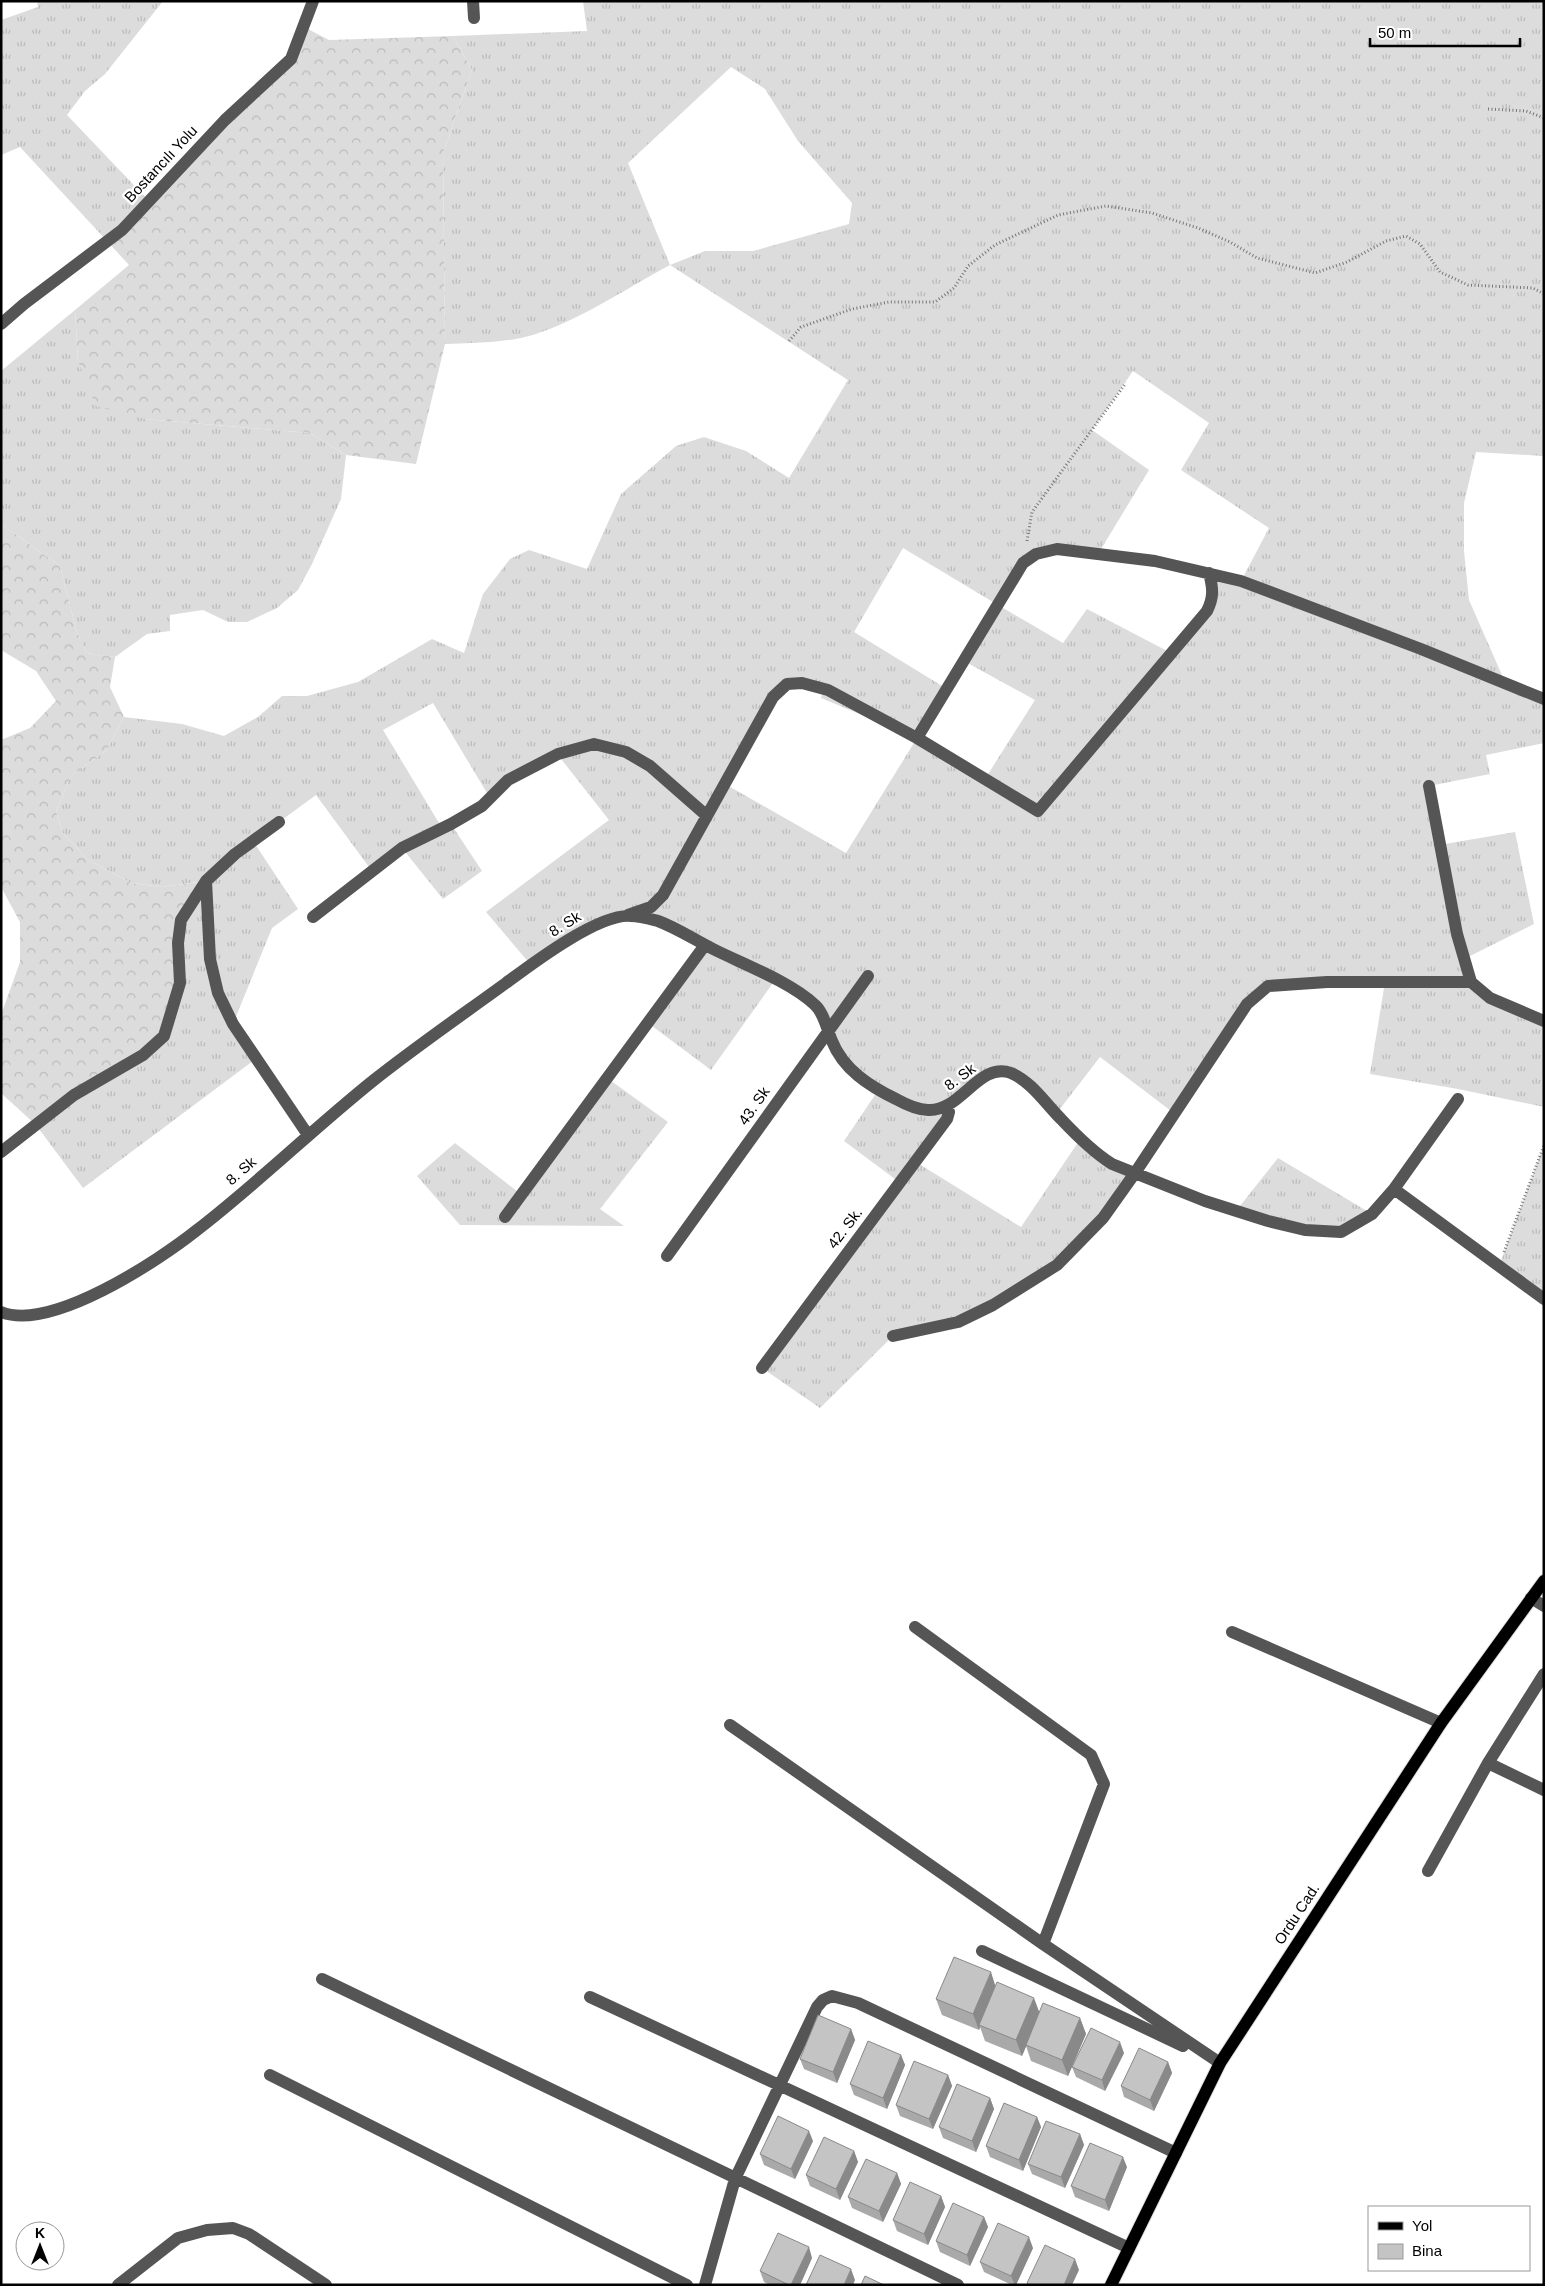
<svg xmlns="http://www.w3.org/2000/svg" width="1545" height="2286" font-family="Helvetica,sans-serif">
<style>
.grass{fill:url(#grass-tufts);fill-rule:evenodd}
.forest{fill:url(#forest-crowns)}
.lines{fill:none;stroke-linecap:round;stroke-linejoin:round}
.major-casing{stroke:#dbdbdb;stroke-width:14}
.path{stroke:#777;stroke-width:3;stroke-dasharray:1 2.5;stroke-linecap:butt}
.minor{stroke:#555;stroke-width:12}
.major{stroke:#000;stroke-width:12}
.wall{fill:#a9a9a9}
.shaded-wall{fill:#898989}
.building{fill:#c4c4c4;stroke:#898989}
.labels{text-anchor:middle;stroke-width:4.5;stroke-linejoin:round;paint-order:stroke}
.street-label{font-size:15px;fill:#000;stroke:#fff}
</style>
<defs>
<pattern id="grass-tufts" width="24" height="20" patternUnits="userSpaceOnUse" patternTransform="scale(1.25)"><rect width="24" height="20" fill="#dcdcdc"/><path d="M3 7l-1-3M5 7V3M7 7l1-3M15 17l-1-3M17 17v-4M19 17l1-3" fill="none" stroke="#bbb"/></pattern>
<pattern id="forest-crowns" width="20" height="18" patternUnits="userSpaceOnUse" patternTransform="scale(1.25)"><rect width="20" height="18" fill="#dcdcdc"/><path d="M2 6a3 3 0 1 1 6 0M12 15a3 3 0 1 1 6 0" fill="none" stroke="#bbb"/></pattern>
</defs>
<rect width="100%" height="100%" fill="#fff"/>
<!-- grass -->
<path class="grass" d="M37,1H163L105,74L85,91L67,115L149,201L107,241L20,147L1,155V20L38,7Z
M583,1H1544V456L1476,452L1464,503V551L1469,600L1505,682L1544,699V743L1486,755L1490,774L1429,786L1439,845L1515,832L1534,924L1464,959L1471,982L1544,1021V1107L1458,1089L1370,1074L1385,982L1268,986L1247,1004L1175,1114L1100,1057L1056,1114L1027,1081L996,1072L955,1102L916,1162L1021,1227L1081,1138L1135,1173L1057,1265L993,1305L893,1336L820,1408L762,1368L899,1182L844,1141L879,1089L842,1063L817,1007L775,980L711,1070L648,1023L705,945L628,915L531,965L486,912L609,820L558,755L490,798L433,703L383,730L442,828L451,824L482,871L443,899L402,848L372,871L316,795L253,841L298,909L272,928L233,1024L257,1058L83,1188L36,1125L181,920L205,881L162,887L131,883L87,859L63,833L56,811L71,776L107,750L124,717L182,724L224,736L258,717L282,696H307L358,682L432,639L464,653L483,594L510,559L529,550L587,569L621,494L676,446L704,437L746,451L789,478L848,380L670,265C625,289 582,319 533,335C505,343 473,343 445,344L443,153L472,70L453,36L587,31ZM731,67L765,89L798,141L852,203L849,224L753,251H705L670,265L628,163ZM1133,371L1209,423L1181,470L1269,528L1241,581L1209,573L1207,611L1171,653L1087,609L1063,643L998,605L1036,554H1098L1149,470L1092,430ZM903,548L998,605L964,661L1035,700L985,779L918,738L947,689L854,632ZM787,684L823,689L821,698L917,738L846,853L725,784Z
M75,310L78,361L145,419L310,433L346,455L341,499L312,564L298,590L277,608L247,622H228L203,610L170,615V631L147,634L115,657L87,653L77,633L60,566L1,524V371Z
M607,1078L668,1122L600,1209L624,1226L460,1225L417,1176L455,1143L522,1195Z
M1544,1145V1299L1499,1266Z
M1278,1158L1372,1214L1341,1232L1236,1211Z"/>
<!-- forest -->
<path class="forest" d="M304,27L329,40L453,36L472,70L443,153L445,344L416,464L346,455L310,433L145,419L96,406L78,361L75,310L129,265L107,241L291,59Z
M1,524L60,566L77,633L87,653L115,657L110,687L124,717L107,750L71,776L56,811L63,833L87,859L131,883L162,887L206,881L181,920L179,976L164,1036L36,1125L1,1093V1015L20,962V922L1,887V740L30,728L56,701L36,671L1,650Z"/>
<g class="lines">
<!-- major casing -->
<g class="major-casing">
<path id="major" d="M1111,2285L1220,2063L1441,1723L1544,1581"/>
</g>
<!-- path -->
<path class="path" d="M1488,109L1526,111L1544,118
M789,341L801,327L852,309L889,302H935L954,288L968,266L995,245L1058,215L1106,206L1152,213L1198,228L1230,242L1257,258L1315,273L1347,262L1386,241L1406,236L1420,244L1440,272L1468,285L1533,288L1544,294
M1027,541L1032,512L1126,383
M1504,1252L1544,1145"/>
<!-- minor -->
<path class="minor" d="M473,1L474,18
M1,324L24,304L122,230L225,120L291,59L313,1
M917,738L1023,563L1036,554L1057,549L1155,561L1241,581L1421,649L1544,699
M1429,786L1457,934L1471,982L1490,998L1544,1021
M206,881L210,959L218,993L233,1024L308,1135
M628,915L651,907L663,895L773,697L787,684L802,683L828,690L917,738L1038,811L1207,611C1214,597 1213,588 1209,573
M313,917L402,848L451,824L482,806L508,780L558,754L594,744L626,752L650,766L707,816
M1,1152L74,1095L143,1055L164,1036L180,983L178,943L181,920L206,881L235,854L279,822
M1394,1189L1544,1299
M505,1217L705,945
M667,1256L868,976
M1,1312C51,1332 158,1261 197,1230C258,1183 314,1128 374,1080C417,1046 462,1015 506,983C533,963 599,913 631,916C639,916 650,919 658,921C677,928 695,940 713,949C743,964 791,982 815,1005C824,1013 827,1030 832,1041C843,1069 869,1086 896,1099C905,1104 918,1110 928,1110C961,1112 979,1061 1011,1073C1032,1082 1045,1103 1061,1119C1076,1135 1093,1152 1112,1164L1205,1201L1268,1221L1305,1230L1341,1232L1372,1214L1394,1189L1458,1099
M893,1336L958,1322L993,1305L1057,1265L1103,1218L1135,1173L1247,1004L1268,986L1327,982H1471
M762,1368L947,1119L949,1112L947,1106
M1531,1598L1544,1606
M915,1627L1091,1755L1104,1784L1043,1944
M1232,1632L1441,1723
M730,1725L1043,1944L1220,2063
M1488,1763L1544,1790
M1428,1871L1488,1763L1544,1674
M982,1951L1183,2046
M322,1979L958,2285
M590,1997L1129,2248
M270,2075L687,2285
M118,2285L178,2238L207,2230L233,2228L249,2234L326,2285
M705,2285L735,2179L817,2007L823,2000L832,1996L858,2003L1176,2153"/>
<!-- major -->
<use href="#major" class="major"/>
</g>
<!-- wall -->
<path class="wall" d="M996,1986L1039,2013L1080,2018L1086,2034L1072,2066L1124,2053L1105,2091L1076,2077L1072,2067L1068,2076L1031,2061L1026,2046L1022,2056L985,2041L980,2027L979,2030L942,2015L936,1999Z
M851,2029L855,2040L837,2083L804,2069L800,2059Z
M901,2055L905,2065L887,2109L854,2095L850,2084Z
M1168,2062L1172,2073L1154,2111L1124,2097L1121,2086Z
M948,2075L952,2086L933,2129L900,2116L896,2105Z
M990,2098L994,2109L976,2152L943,2138L939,2127Z
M1037,2117L1041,2127L1023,2171L990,2157L986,2146Z
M1080,2134L1084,2145L1065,2188L1032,2174L1028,2164Z
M813,2141L795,2179L764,2165L760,2154Z
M854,2151L858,2162L840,2200L810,2186L806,2175Z
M1127,2167L1109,2211L1075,2197L1071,2186Z
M897,2173L901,2184L883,2222L852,2208L848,2197Z
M941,2196L945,2207L928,2245L897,2231L893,2220Z
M984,2217L988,2227L970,2266L940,2252L936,2241Z
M1033,2248L1016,2285H1012L984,2272L980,2262Z
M812,2258L800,2285H770L764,2282L760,2271Z"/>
<!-- shaded-wall -->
<path class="shaded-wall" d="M991,1972L996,1988L979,2025L980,2027L979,2030L973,2014Z
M1034,1998L1040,2014L1022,2056L1016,2040Z
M1080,2018L1086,2034L1068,2076L1062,2060Z
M851,2029L855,2040L837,2083L833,2072Z
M1120,2042L1124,2053L1105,2091L1102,2080Z
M901,2055L905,2065L887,2109L883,2098Z
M1168,2062L1172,2073L1154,2111L1150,2100Z
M948,2075L952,2086L933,2129L929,2119Z
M990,2098L994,2109L976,2152L972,2141Z
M1037,2117L1041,2127L1023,2171L1019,2160Z
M809,2131L813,2141L795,2179L791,2169Z
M1080,2134L1084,2145L1065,2188L1061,2177Z
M854,2151L858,2162L840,2200L836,2189Z
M1123,2157L1127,2167L1109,2211L1105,2200Z
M897,2173L901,2184L883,2222L879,2211Z
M941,2196L945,2207L928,2245L924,2234Z
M984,2217L988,2227L970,2266L967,2255Z
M1029,2237L1033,2248L1016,2285H1015L1011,2276Z
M809,2247L812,2258L800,2285H791Z
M1075,2259L1079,2270L1072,2285H1064Z
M851,2269L855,2280L853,2285H844Z"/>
<!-- building -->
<path class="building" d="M954,1957L991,1972L973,2014L936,1999Z
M997,1982L1034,1998L1016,2040L979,2025Z
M1043,2003L1080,2018L1062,2060L1026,2045Z
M818,2015L851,2029L833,2072L800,2059Z
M1091,2028L1120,2042L1102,2080L1072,2067Z
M868,2041L901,2055L883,2098L850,2084Z
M1139,2048L1168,2062L1150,2100L1121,2086Z
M914,2061L948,2075L929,2119L896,2105Z
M957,2084L990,2098L972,2141L939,2127Z
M1004,2103L1037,2117L1019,2160L986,2146Z
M778,2116L809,2131L791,2169L760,2154Z
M1046,2121L1080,2134L1061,2177L1028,2164Z
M824,2137L854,2151L836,2189L806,2175Z
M1090,2143L1123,2157L1105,2200L1071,2186Z
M866,2159L897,2173L879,2211L848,2197Z
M910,2182L941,2196L924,2234L893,2220Z
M953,2203L984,2217L967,2255L936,2241Z
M998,2223L1029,2237L1011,2276L980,2262Z
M778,2233L809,2247L791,2285H789L760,2271Z
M1045,2245L1075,2259L1064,2285H1030L1027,2283Z
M820,2255L851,2269L844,2285H806Z
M865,2276L884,2285H861Z"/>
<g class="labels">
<!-- street labels -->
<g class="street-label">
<text transform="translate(161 164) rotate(-47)" y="5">Bostancılı Yolu</text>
<text transform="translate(565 924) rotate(-32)" y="5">8. Sk</text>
<text transform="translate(960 1077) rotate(-37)" y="5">8. Sk</text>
<text transform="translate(754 1106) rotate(-55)" y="5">43. Sk</text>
<text transform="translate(241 1171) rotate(-41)" y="5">8. Sk</text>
<text transform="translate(845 1228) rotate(-53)" y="5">42. Sk.</text>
<text transform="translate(1297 1914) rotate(-57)" y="5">Ordu Cad.</text>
</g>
</g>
<!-- border -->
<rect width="1545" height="2286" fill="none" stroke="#000000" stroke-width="5"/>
<!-- legend -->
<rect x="1368" y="2206" width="162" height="65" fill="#ffffff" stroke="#999999"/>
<rect x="1378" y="2222" width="25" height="8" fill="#000000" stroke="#999999"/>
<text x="1412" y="2231" font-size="15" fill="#000000">Yol</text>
<rect x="1378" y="2244" width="25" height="15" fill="#c4c4c4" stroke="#999999"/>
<text x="1412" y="2256" font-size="15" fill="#000000">Bina</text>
<!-- north arrow -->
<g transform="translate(40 2246)"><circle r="24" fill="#ffffff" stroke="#999999"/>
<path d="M0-4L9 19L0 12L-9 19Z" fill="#000000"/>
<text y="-8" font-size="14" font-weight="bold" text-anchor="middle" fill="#000000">K</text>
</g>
<!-- scale -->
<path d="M1370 38v8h150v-8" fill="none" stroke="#000000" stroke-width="2.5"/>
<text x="1378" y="38" font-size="15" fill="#000000" stroke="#ffffff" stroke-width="4" paint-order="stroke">50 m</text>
</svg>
